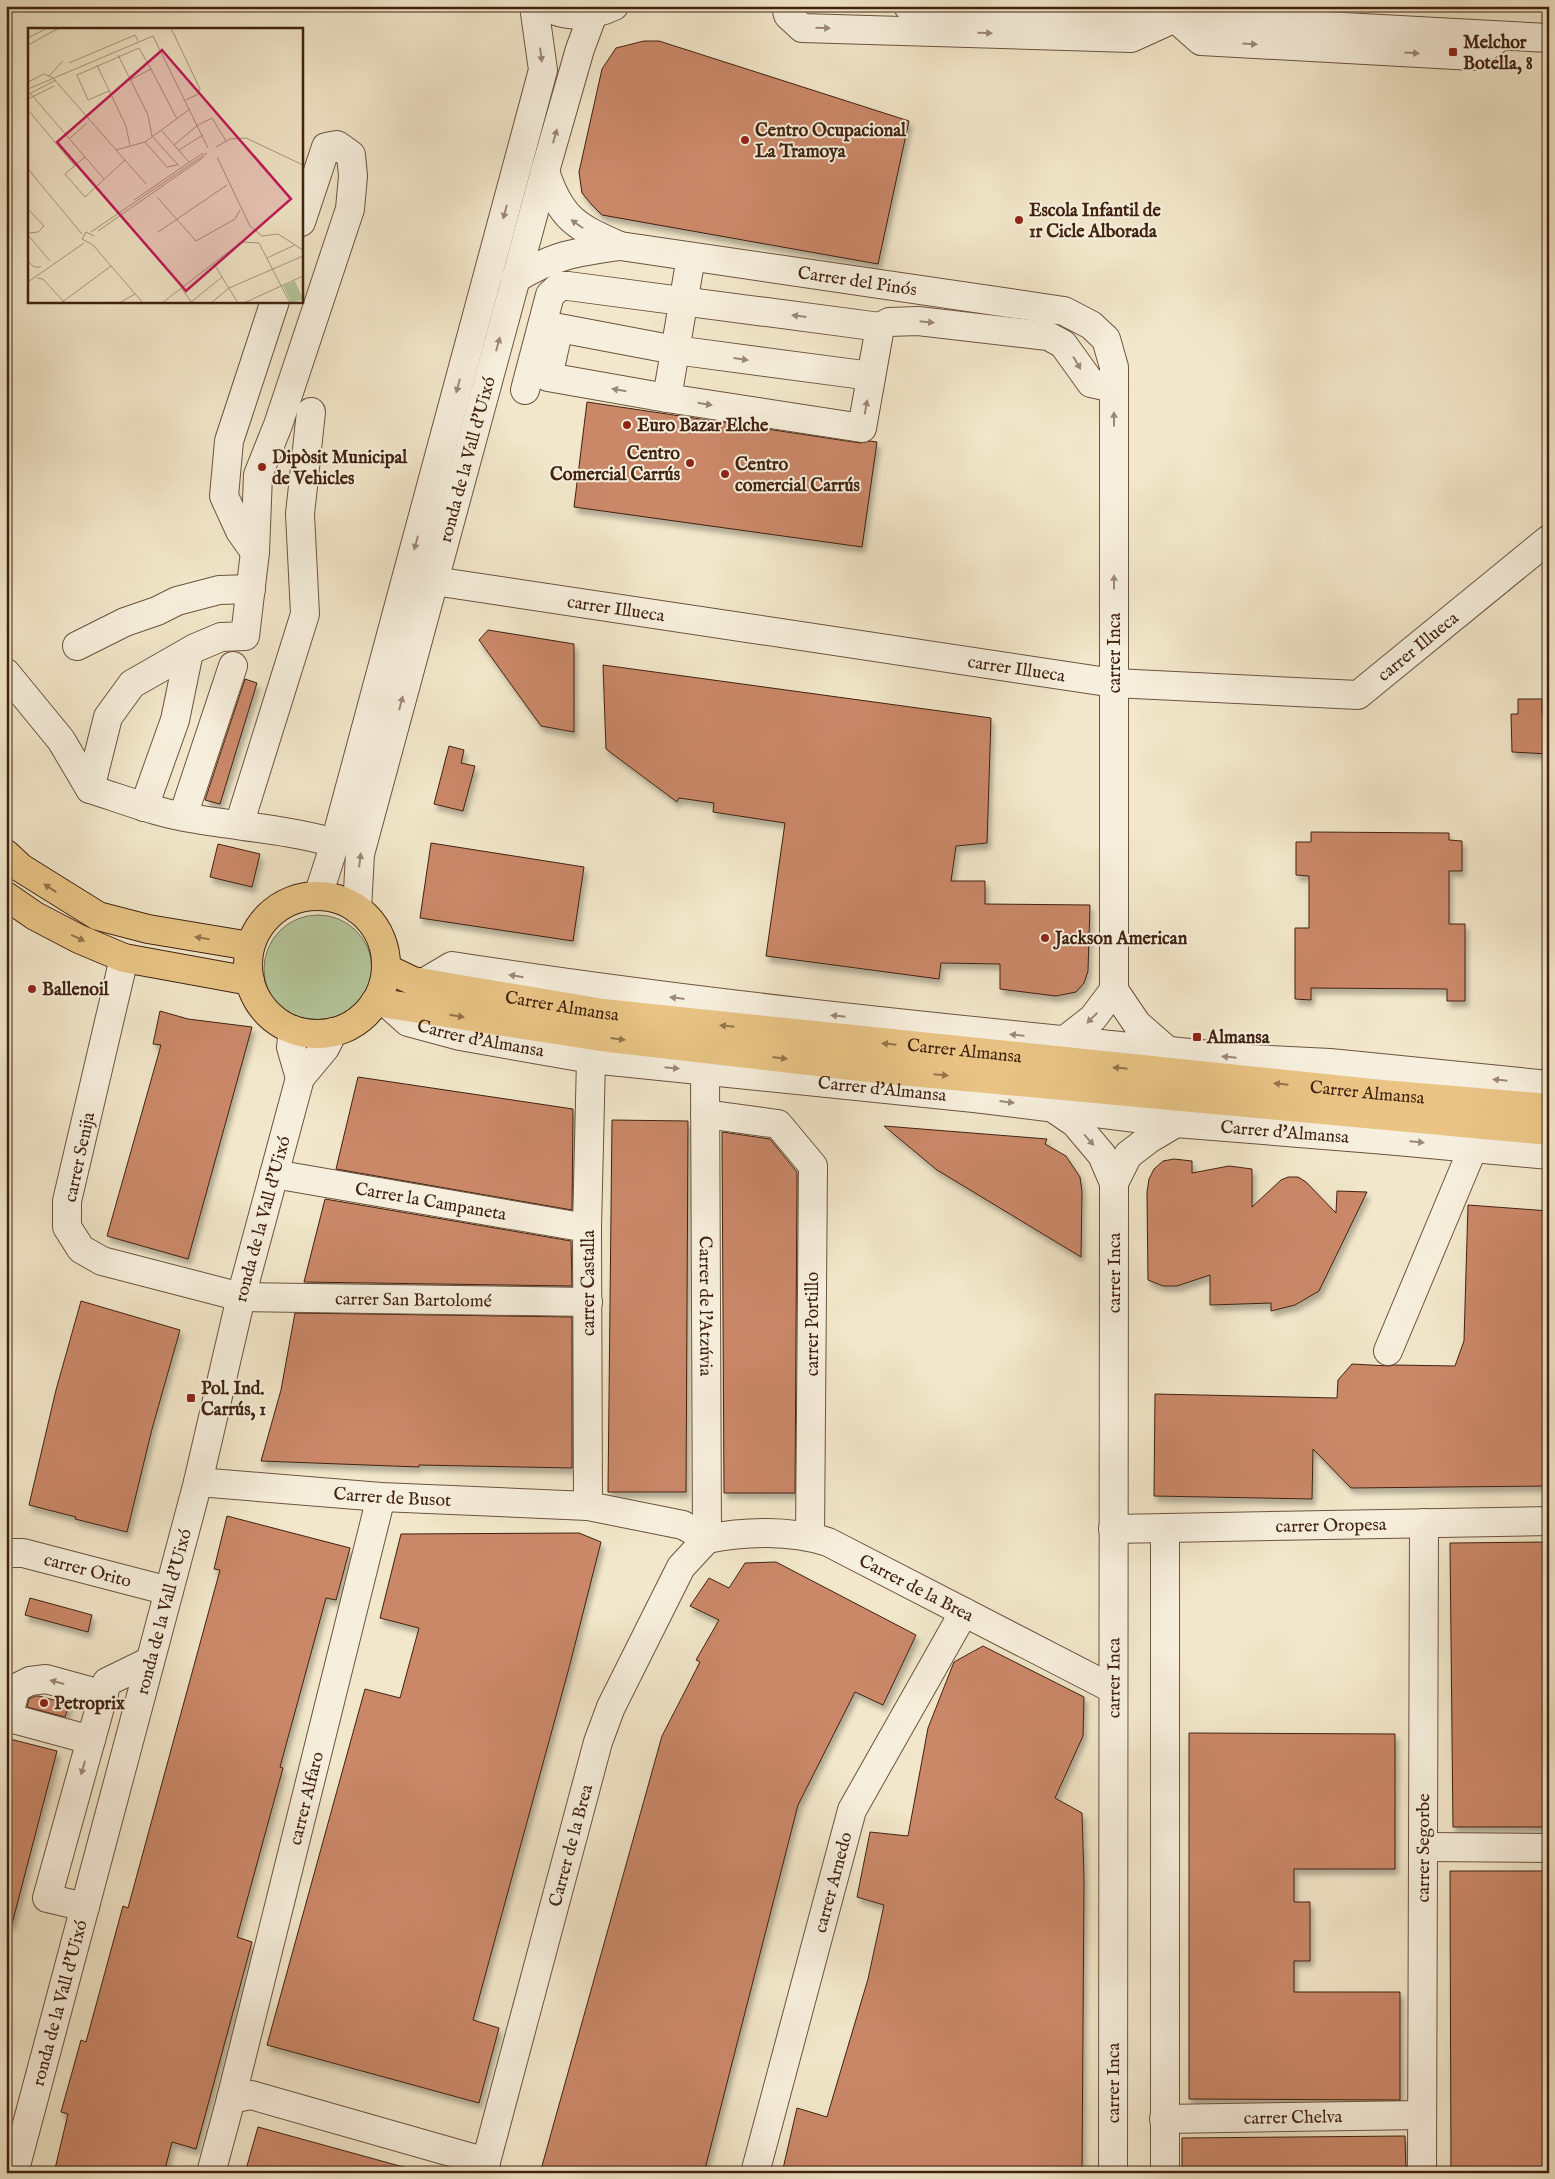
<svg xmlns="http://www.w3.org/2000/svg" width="1555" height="2179" font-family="'IM FELL English',serif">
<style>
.green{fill:#b5c79b;stroke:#7a7456}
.building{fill:#ca8869;stroke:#402210;filter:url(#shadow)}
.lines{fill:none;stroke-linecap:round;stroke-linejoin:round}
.minor-casing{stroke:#6c533e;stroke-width:30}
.major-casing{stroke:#402210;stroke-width:30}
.minor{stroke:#f7efdd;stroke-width:28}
.major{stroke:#e9c485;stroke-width:28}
.oneway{fill:#9c8876}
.oneway2{fill:#94734a}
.poi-dot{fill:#8f2418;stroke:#f7efdd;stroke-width:2}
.labels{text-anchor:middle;stroke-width:4;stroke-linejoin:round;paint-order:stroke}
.poi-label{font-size:18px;font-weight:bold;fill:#402210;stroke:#f7efdd;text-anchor:start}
.street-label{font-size:18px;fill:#402210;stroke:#f7efdd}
.inset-road{fill:none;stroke:#ab9880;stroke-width:1}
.view{fill:#c2185b;fill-opacity:0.15;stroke:#c2185b;stroke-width:2.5}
.inset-edge{fill:none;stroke:#402210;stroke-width:2.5}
</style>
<defs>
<filter id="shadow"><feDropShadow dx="3" dy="5.5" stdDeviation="2.5" flood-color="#0004"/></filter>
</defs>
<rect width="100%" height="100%" fill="#f2e7ca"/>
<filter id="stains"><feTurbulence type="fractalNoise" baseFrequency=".004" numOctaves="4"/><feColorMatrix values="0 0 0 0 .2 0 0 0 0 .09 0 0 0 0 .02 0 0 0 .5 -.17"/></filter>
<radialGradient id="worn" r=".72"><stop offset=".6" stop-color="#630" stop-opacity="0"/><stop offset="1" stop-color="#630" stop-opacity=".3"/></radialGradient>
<!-- green -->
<path class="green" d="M264 969a54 54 0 1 1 108 0a54 54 0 1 1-108 0Z"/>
<!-- building -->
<path class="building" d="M644,41H659L909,121L878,264L602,215L592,205L582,193L579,172L602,69L616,48Z
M587,402L860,443L870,441L877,442L862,547L574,507Z
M488,630L574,644V732L541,726L479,640Z
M603,665L991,718L987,843L956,846L951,881H985V904L1090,905L1088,971L1084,983L1076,992L1056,996L1000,989V964L941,963L939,979L766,956L785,823L713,812L714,803L679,798L677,802L606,749Z
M245,679L257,683L220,804L205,800Z
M1518,699H1542V713H1549V754L1512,752L1511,714H1518Z
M449,746L464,750L461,763L475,766L463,811L434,804Z
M1311,832L1449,833V840L1462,841V871H1449V924H1465V1001H1447V989L1311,988V1000L1295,999V928H1309V876L1296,875V842H1311Z
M431,843L584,867L573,941L420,918Z
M218,844L260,854L252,887L210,877Z
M160,1011L188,1019L252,1027L188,1259L107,1236L161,1045L153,1044Z
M358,1077L573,1109L572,1210L336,1169Z
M612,1120L688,1121L686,1492H608Z
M884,1126L1047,1139L1045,1144L1066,1156L1080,1177L1082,1192L1081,1257L937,1170Z
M722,1132L770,1139L797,1172L795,1493H724Z
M1174,1159L1192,1161V1173L1229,1166L1252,1169V1207L1281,1180L1288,1177H1298L1306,1182L1336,1213L1337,1191L1367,1192L1319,1291L1295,1305L1271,1311V1303L1210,1305V1275L1177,1286H1163L1148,1280L1147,1192L1149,1179L1154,1169L1163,1161Z
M325,1199L571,1241L572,1286L304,1282Z
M1468,1205L1549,1211V1486L1351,1488L1313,1449L1312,1499L1154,1496L1155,1394L1337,1398L1338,1380L1352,1364L1389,1366L1394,1365L1455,1366L1464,1341Z
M81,1301L180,1330L152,1429L127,1532L75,1519L76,1517L29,1505L56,1390Z
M295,1313L572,1317V1468L419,1465V1467L261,1461L281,1390Z
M227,1516L350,1548L336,1600L326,1598L280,1767L283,1768L237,1937L252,1942L196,2149L172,2142L164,2173H54L68,2114L61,2112L81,2040L86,2042L123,1906L128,1908L220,1570L214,1569Z
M579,1533L601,1542L569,1668L473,2020L499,2028L479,2103L267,2045L365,1689L400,1698L419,1628L380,1618L401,1534Z
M1549,1542V1827H1453L1450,1543Z
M776,1562L916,1635L883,1705L855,1692L798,1805L704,2173H540L662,1736L700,1662L696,1660L719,1620L690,1606L709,1578L729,1588L745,1563Z
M30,1598L92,1615L88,1632L25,1615Z
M983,1646L1084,1697L1083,1736L1055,1798L1082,1813L1084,1880L1082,2173H782L797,2108L827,2117L868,1979L884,1905L857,1897L870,1832L908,1836L928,1728L954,1662Z
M35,1696H39L69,1704L65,1717L27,1707L29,1699Z
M1189,1733L1395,1734V1869H1294V1902H1310V1961H1294V1992H1400V2100L1189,2099Z
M6,1738L57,1751L12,1924H6Z
M1450,1871H1548L1549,2173H1451Z
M258,2127L407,2168V2173H245Z
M1405,2136L1406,2173H1182V2138Z"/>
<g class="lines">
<!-- minor casing -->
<g class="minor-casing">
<g id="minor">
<path d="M544,6C566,18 591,17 614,6"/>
<path d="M786,6L788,15L802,28L1131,38L1175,18L1201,41L1473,56L1501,36"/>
<path d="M908,6L1124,15L1549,38"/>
<path id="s1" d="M545,171C560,218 576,227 620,246L1064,311L1091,325L1106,339L1114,367V990"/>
<path d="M301,222L326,147L337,145L351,155L353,176L350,209L278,425L258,475L255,552L245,636L221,637L195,648L132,684L108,717L90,789C125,800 160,814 196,819C243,827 290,830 335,843"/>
<path d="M515,279C554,255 576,252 620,246"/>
<path d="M880,327L889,322L918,321L1048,336L1063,344L1091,383L1114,388"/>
<path d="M559,328L675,350L871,376"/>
<path d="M556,341L548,377L667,398"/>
<path d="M525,390L550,295L560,286H568L880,327L862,428L667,398L691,257"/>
<path d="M255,552L240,531L224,496L229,441L275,301"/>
<path id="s2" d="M434,581L1114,683L1358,695L1549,539"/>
<path d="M77,646L125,622L157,611L177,601L219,590L251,589"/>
<path d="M6,673L61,740L90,789"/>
<path d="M144,807L175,720L189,652"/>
<path d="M183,816L233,666"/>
<path d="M239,825L305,614L300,514L311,412"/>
<path d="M318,896L335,843L543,70L534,6"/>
<path id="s3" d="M357,909L360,854L545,171L580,49L593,14"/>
<path id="s4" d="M124,958L67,1201V1227L81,1249L102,1261L241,1297L588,1302"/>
<path d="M425,982L452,966C716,1007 983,1032 1250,1059L1330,1063L1549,1085"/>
<path id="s5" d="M389,1005L408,1022L460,1036L591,1059L974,1098L1176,1123L1386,1140"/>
<path d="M293,1030L291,1047L300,1078"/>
<path d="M1065,1040L1093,1018L1114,990L1137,1024L1168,1051"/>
<path id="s6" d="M705,1072L707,1539"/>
<path d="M1053,1108L1075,1123L1102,1155L1114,1183L1128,1155L1149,1139L1176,1123"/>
<path d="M705,1114L778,1124L813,1166L810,1537"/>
<path d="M1370,1130L1386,1140L1549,1155"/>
<path id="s7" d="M274,1174L587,1228"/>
<path d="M1388,1351L1473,1148"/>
<path id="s8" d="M198,1482L381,1497L588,1506L683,1525L707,1539"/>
<path d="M588,1506L587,1228L591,1059"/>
<path id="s9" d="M1113,1529L1549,1521"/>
<path id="s10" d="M6,1553H23L169,1591"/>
<path d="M6,1717L91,1740"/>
<path d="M8,1717L16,1688L30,1681L46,1679L104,1695"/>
<path d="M1423,1847L1549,1848"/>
<path d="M85,1907L47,1898L107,1682L150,1661"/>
<path id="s11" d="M231,2099L381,1497"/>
<path id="s12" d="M1164,2119L1422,2115"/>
<path id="s13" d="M14,2173L198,1482L241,1297L300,1078L325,1048L333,1032"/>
<path d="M211,2173L231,2099L251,2095L486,2162"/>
<path id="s14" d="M483,2173L598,1742L611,1707L681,1567L707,1539C745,1531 791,1530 828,1542L1113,1689"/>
<path id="s15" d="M755,2173L852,1810L964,1612"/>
<path id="s16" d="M1113,2173L1114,1183"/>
<path d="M1165,2173V1528"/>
<path id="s17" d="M1422,2173L1424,1523"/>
</g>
</g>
<!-- major casing -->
<g class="major-casing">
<g id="major">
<path d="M6,854L21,868L98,916L148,929L250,946"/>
<path d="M6,896L35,916L79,939L124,958L250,981"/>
<circle cx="317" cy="965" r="69"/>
<path id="s18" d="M386,968L413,981L603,1013L1382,1094L1549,1108"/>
<path d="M375,1002L601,1037L878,1069L1549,1131"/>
</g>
</g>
<!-- minor -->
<use href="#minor" class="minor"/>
<!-- major -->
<use href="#major" class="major"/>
</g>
<!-- one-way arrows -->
<defs><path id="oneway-solid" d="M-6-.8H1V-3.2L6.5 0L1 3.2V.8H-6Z" transform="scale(1.25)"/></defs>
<g class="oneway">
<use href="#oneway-solid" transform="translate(823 28) rotate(1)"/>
<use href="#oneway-solid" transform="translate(985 33) rotate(2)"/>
<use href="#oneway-solid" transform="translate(1250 44) rotate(3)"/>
<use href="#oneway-solid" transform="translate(1412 53) rotate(3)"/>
<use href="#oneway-solid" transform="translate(541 55) rotate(83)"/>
<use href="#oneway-solid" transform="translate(555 136) rotate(-74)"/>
<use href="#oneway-solid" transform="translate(505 212) rotate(105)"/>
<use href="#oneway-solid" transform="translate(577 224) rotate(-145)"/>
<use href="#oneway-solid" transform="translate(799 316) rotate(-173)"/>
<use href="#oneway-solid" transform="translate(927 322) rotate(6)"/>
<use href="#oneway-solid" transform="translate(498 344) rotate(-75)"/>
<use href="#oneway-solid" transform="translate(741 359) rotate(8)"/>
<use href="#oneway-solid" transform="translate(1077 363) rotate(59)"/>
<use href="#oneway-solid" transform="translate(458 386) rotate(105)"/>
<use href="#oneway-solid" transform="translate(619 390) rotate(-170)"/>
<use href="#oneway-solid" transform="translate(705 404) rotate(9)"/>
<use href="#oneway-solid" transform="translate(866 407) rotate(-80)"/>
<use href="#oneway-solid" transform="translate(1114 419) rotate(-90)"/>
<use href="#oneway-solid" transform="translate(416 543) rotate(105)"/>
<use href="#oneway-solid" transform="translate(1114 582) rotate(-90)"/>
<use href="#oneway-solid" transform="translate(401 703) rotate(-75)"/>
<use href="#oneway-solid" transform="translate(360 860) rotate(-83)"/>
<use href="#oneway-solid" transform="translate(516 976) rotate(-171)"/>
<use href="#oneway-solid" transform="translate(677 998) rotate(-173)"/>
<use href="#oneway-solid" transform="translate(838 1016) rotate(-174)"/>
<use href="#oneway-solid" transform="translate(1092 1018) rotate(135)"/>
<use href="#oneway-solid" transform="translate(1017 1035) rotate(-174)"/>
<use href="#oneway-solid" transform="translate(1229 1057) rotate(-174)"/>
<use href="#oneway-solid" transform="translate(672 1068) rotate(6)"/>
<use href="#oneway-solid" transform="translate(1500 1080) rotate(-174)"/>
<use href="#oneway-solid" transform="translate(1007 1102) rotate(7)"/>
<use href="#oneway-solid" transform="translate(1089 1140) rotate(48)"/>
<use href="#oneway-solid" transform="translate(1417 1142) rotate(5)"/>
<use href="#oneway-solid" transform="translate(57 1682) rotate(-165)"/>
<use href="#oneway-solid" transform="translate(83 1768) rotate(106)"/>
</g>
<g class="oneway2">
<use href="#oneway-solid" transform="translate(50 888) rotate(-147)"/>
<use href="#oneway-solid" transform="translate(78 938) rotate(25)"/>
<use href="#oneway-solid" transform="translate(202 938) rotate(-171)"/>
<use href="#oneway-solid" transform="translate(457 1016) rotate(9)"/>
<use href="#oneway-solid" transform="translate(727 1026) rotate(-174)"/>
<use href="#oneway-solid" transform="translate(618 1039) rotate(7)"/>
<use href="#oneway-solid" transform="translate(889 1044) rotate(-174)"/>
<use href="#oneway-solid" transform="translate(780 1058) rotate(7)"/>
<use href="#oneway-solid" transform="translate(1120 1068) rotate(-174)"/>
<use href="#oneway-solid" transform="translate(941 1075) rotate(5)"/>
<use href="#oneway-solid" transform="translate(1281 1084) rotate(-174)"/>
</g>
<!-- markers -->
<g class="poi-dot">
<rect x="1448" y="47" width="10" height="10" rx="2.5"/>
<circle cx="745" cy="140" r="5"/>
<circle cx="1019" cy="220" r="5"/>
<circle cx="627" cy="425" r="5"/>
<circle cx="690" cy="463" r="5"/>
<circle cx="262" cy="467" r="5"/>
<circle cx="725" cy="474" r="5"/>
<circle cx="1045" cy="938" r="5"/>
<circle cx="32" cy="989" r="5"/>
<rect x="1192" y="1032" width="10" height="10" rx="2.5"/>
<rect x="186" y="1393" width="10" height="10" rx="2.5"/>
<circle cx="44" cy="1703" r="5"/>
</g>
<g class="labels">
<!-- poi labels -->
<g class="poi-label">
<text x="1463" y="48">Melchor<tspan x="1463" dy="21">Botella, 8</tspan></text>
<text x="755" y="136">Centro Ocupacional<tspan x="755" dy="21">La Tramoya</tspan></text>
<text x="1029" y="216">Escola Infantil de<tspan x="1029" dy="21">1r Cicle Alborada</tspan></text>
<text x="637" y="431">Euro Bazar Elche</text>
<text x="680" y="459" text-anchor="end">Centro<tspan x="680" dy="21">Comercial Carrús</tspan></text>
<text x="272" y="463">Dipòsit Municipal<tspan x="272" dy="21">de Vehicles</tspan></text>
<text x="735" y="470">Centro<tspan x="735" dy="21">comercial Carrús</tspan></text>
<text x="1055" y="944">Jackson American</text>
<text x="42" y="995">Ballenoil</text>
<text x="1207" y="1043">Almansa</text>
<text x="201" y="1394">Pol. Ind.<tspan x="201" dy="21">Carrús, 1</tspan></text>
<text x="54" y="1709">Petroprix</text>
</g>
<!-- street labels -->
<g class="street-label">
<text dy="6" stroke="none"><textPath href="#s1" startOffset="351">Carrer del Pinós</textPath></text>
<text dy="6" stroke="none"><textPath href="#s3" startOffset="464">ronda de la Vall d'Uixó</textPath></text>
<text dy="6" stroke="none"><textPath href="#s2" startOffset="184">carrer Illueca</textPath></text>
<text dy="6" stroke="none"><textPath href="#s2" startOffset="1009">carrer Illueca</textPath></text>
<text transform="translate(1114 653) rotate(-90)" y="6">carrer Inca</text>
<text dy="6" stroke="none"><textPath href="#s2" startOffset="589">carrer Illueca</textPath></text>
<text dy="6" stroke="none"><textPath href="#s18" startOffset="181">Carrer Almansa</textPath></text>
<text dy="6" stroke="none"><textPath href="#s5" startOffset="100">Carrer d'Almansa</textPath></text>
<text dy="6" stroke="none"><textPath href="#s18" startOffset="586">Carrer Almansa</textPath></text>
<text dy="6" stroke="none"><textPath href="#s5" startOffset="505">Carrer d'Almansa</textPath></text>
<text dy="6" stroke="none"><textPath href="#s18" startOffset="991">Carrer Almansa</textPath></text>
<text dy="6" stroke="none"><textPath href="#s5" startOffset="910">Carrer d'Almansa</textPath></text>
<text transform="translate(79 1157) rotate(-78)" y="6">carrer Senija</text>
<text dy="6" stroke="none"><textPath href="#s7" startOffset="159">Carrer la Campaneta</textPath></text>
<text dy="6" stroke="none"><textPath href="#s13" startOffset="986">ronda de la Vall d'Uixó</textPath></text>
<text dy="6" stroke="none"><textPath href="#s16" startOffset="900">carrer Inca</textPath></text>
<text transform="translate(588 1283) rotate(-90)" y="6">carrer Castalla</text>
<text dy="6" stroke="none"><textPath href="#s4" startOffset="642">carrer San Bartolomé</textPath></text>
<text dy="6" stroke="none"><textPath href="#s6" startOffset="234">Carrer de l'Atzúvia</textPath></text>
<text transform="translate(812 1324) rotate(-90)" y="6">carrer Portillo</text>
<text dy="6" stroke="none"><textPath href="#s8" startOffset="195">Carrer de Busot</textPath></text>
<text dy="6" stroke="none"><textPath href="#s9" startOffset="218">carrer Oropesa</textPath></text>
<text dy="6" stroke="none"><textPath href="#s10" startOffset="84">carrer Orito</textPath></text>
<text dy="6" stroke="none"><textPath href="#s14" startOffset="900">Carrer de la Brea</textPath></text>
<text dy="6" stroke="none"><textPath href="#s13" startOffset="581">ronda de la Vall d'Uixó</textPath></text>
<text dy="6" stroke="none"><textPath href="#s16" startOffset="495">carrer Inca</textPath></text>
<text dy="6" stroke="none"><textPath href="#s11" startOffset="310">carrer Alfaro</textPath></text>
<text dy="6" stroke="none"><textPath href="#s14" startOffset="339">Carrer de la Brea</textPath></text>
<text dy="6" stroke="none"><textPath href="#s17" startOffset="325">carrer Segorbe</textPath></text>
<text dy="6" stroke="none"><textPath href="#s15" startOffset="301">carrer Arnedo</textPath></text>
<text dy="6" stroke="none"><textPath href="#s13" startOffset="176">ronda de la Vall d'Uixó</textPath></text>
<text dy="6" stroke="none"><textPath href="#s16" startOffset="90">carrer Inca</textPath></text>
<text dy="6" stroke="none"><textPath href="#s12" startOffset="129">carrer Chelva</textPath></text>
</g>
</g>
<!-- overview -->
<g transform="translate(28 28)">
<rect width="275" height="275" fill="#f2e7ca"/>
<path d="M267,253L275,271L263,275L255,258Z" fill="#b5c79b"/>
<path class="inset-road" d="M143,0L172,61L170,66L158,72M0,10L19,0M0,17L31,0M90,27L120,87L124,108M41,35L107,7L110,13M69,37L98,98L102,118M123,41L149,91M21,48L35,33M0,54L16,46L25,50L118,156M0,61L125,8L180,120M81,63L60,72L49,47L111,20L123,41L102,52M2,65L76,151M1,66L28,52M0,71L26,58M0,82L47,138M134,103L161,134M124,108L151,138M41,111L59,95M117,114L139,139L149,137M146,117L170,97L184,90L198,113M188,119L202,111L218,110L275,137M88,122L117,114L162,81M151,122L175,107M57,129L37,146L57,169L97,132M189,129L222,198L234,208M0,141L54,206M129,169L168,213L207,191L212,182M106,172L175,125M0,181L16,198L10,204L0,205M70,203L176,129M63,204L179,125M130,204L199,157M0,207L22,233M66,208L58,204L54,211L65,217L115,275M234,208L250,206L275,222M214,214L231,215M231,215L262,275M239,230L267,217M0,233L6,239H13M186,236L210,275M9,250L15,251L36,274M0,254L56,215M154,261L164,275M33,275L83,238M91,275L107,266M134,275L221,208M162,275L194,249M183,275L201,260L275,228M216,275L275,248"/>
<path class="view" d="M134,22L263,171L158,263L29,114Z"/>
<rect width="275" height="275" class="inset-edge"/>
</g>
<!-- margin -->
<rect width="1555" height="2179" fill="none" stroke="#f2e7ca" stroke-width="25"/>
<rect x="8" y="8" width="1540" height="2164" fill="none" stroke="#402210" stroke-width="2.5"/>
<rect x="12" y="12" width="1530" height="2154" fill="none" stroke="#402210"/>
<rect width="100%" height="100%" filter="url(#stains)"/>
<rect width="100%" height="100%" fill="url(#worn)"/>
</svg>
